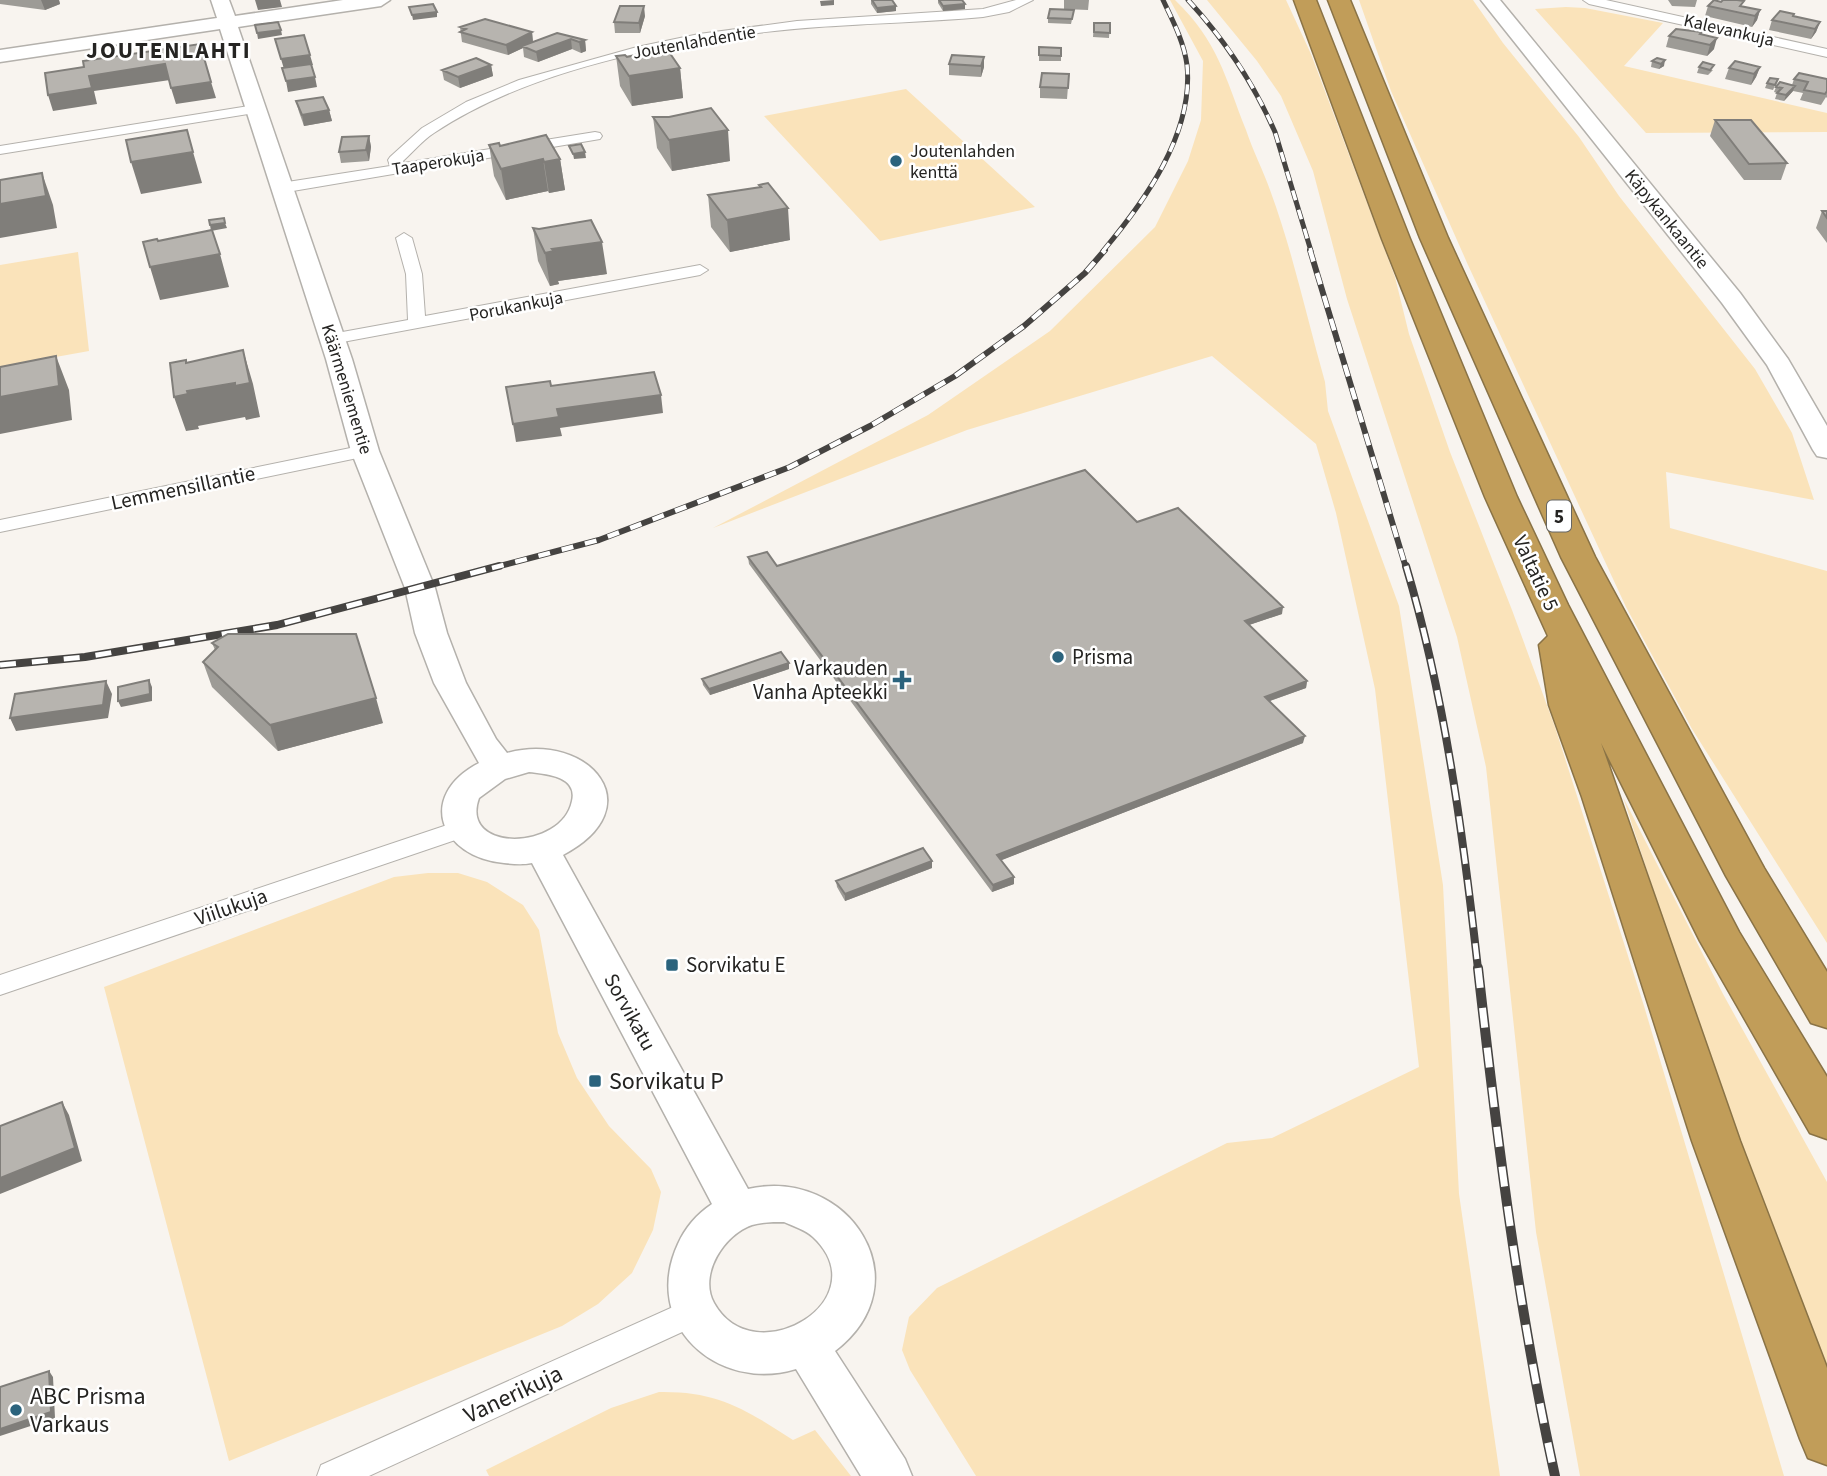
<svg xmlns="http://www.w3.org/2000/svg" width="1827" height="1476" font-family="'Source Sans 3',sans-serif">
<style>
.green{fill:#fae3ba}
.lines{fill:none;stroke-linecap:round;stroke-linejoin:round}
.street-casing{stroke:#b4b1ac;stroke-width:2}
.secondary-casing{stroke:#b4b1ac;stroke-width:3}
.highway-casing{stroke:#8a7346;stroke-width:3}
.street{fill:#fff;fill-rule:evenodd}
.secondary{fill:#fff;fill-rule:evenodd}
.highway{fill:#c19d59;fill-rule:evenodd}
.rail-far3-casing{stroke:#454341;stroke-width:5}
.rail-far2-casing{stroke:#454341;stroke-width:6}
.rail-far1-casing{stroke:#454341;stroke-width:8}
.rail-casing{stroke:#454341;stroke-width:10}
.rail-far3{stroke:#fff;stroke-width:3.5;stroke-dasharray:10;stroke-linecap:butt}
.rail-far2{stroke:#fff;stroke-width:4.5;stroke-dasharray:12;stroke-linecap:butt}
.rail-far1{stroke:#fff;stroke-width:5;stroke-dasharray:16;stroke-linecap:butt}
.rail{stroke:#fff;stroke-width:7;stroke-dasharray:20;stroke-linecap:butt}
.wall{fill:#9d9b96}
.shaded-wall{fill:#807e7a}
.building{fill:#b7b4af;stroke:#807e7a;stroke-width:2}
.poi-dot{fill:#2b637d;stroke:#fff;stroke-width:2.5}
.labels{text-anchor:middle;stroke-width:5;stroke-linejoin:round;paint-order:stroke}
.far-street-label{font-size:18px;fill:#252422;stroke:#fff}
.far-poi-label{font-size:18px;fill:#252422;stroke:#fff;text-anchor:start}
.shield{fill:#fff;stroke:#666664;stroke-width:2}
.shield-label{font-size:19px;font-weight:bold;fill:#252422}
.street-label{font-size:21px;fill:#252422;stroke:#fff}
.poi-label{font-size:21px;fill:#252422;stroke:#fff;text-anchor:start}
.far-district-label{font-size:23px;font-weight:bold;letter-spacing:2px;fill:#252422;stroke:#fff}
.near-poi-label{font-size:24px;fill:#252422;stroke:#fff;text-anchor:start}
.near-street-label{font-size:24px;fill:#252422;stroke:#fff}
</style>
<rect width="100%" height="100%" fill="#f8f4ef"/>
<!-- green -->
<path class="green" d="M1170,0H1175C1218,41 1225,77 1246,130C1253,151 1263,170 1270,190C1293,252 1307,319 1325,382L1328,411L1399,606L1443,885L1459,1194L1500,1476H976L910,1370L902,1350L909,1317L937,1288L1227,1143L1272,1138L1419,1067L1375,689L1336,513L1316,444L1212,356L967,430L713,528L928,415L1050,331L1155,227L1188,161L1201,120L1203,61Z
M1207,0H1286L1311,54L1395,277L1409,334L1450,452L1512,610L1555,727L1644,1006L1784,1476H1580L1536,1232L1486,767L1457,637L1347,299L1313,171L1281,96L1257,61Z
M1359,0H1473L1503,43L1579,137L1619,196L1755,369L1792,433L1814,500L1666,472L1670,528L1827,571V943L1692,729L1626,607L1468,265L1391,91Z
M1566,7L1585,8L1663,23L1624,66L1827,113V132L1646,133L1535,9Z
M906,89L1035,207L880,241L764,116Z
M78,252L89,351L0,367V265Z
M1623,797L1723,994L1827,1182V1376L1719,1091Z
M428,873H458L487,882L523,905L539,930L558,1033L577,1078L609,1126L651,1169L661,1192L653,1230L632,1273L598,1304L562,1326L229,1461L104,987L394,877Z
M659,1392C718,1391 745,1409 793,1440L815,1430L851,1476H489L486,1470L611,1408Z"/>
<g class="lines">
<!-- street casing -->
<g class="street-casing">
<path id="street" d="M1016,0H1033L1009,12L983,17C928,22 874,23 819,27C697,36 537,64 434,133C423,140 413,152 403,161L404,163L595,132L600,133L602,136L600,139L281,193L273,188L281,183L390,166L388,160L390,157L422,128L466,102L519,80L637,47L699,34L797,21L983,9Z
M1583,0H1606L1827,49V57L1589,4Z
M255,105L262,109L260,112L0,154V146Z
M404,233L412,238L422,274L425,316L700,265L708,270L700,275L332,344L326,343L323,339L326,335L408,320L406,274L396,238Z
M365,445L372,447L374,451L372,455L0,532V520Z
M462,820L470,823L474,829L470,835L0,995V975Z
M693,1298L704,1302L708,1312L704,1322L369,1476H317L321,1465Z"/>
</g>
<!-- secondary casing -->
<g class="secondary-casing">
<path id="secondary" d="M211,0H229L235,16L343,0H390L381,6L238,27L352,359L379,451L435,588L447,633L466,683L496,739L507,753C589,731 654,807 563,855L748,1189C848,1166 925,1282 835,1351L905,1459L912,1476H861L796,1369C717,1393 641,1324 678,1244C685,1228 697,1214 712,1204L532,863C522,865 514,864 504,863C440,857 416,796 479,763L434,683L415,633L405,588L351,451L326,359L220,29L0,62V50L217,18ZM529,772C546,774 578,776 572,801C562,851 459,853 479,798L505,779ZM784,1222C793,1226 806,1230 813,1237C880,1300 754,1375 714,1303C698,1274 725,1234 752,1225C762,1222 774,1222 784,1222Z
M1481,0H1500L1740,293L1788,359L1827,426V458L1817,456L1813,450L1767,365L1722,303Z"/>
</g>
<!-- highway casing -->
<g class="highway-casing">
<path id="highway" d="M1294,0H1316L1410,239L1517,497L1568,605L1739,932L1827,1077V1139L1810,1133L1700,941L1601,743L1740,1141L1827,1368V1465L1808,1458L1800,1439L1692,1141L1582,797L1549,705L1539,645L1548,636L1485,497L1382,239Z
M1328,0H1350L1448,238L1595,557L1764,868L1827,972V1028L1811,1023L1726,876L1561,557L1420,238Z"/>
</g>
<!-- street -->
<use href="#street" class="street"/>
<!-- secondary -->
<use href="#secondary" class="secondary"/>
<!-- highway -->
<use href="#highway" class="highway"/>
<!-- rail-far3 casing -->
<g class="rail-far3-casing">
<path id="rail-far3" d="M1188,0C1225,40 1253,82 1275,132L1311,251
M1103,251C1144,202 1194,134 1187,65C1184,42 1173,21 1163,0"/>
</g>
<!-- rail-far2 casing -->
<g class="rail-far2-casing">
<path id="rail-far2" d="M1310,250L1406,568
M492,568L599,540L790,467L870,426L955,376L1024,326L1085,273L1105,250"/>
</g>
<!-- rail-far1 casing -->
<g class="rail-far1-casing">
<path id="rail-far1" d="M1406,566C1445,697 1463,834 1478,969
M0,665L85,657L277,625L499,566"/>
</g>
<!-- rail casing -->
<g class="rail-casing">
<path id="rail" d="M1478,968C1497,1139 1518,1308 1555,1476"/>
</g>
<!-- rail-far3 -->
<use href="#rail-far3" class="rail-far3"/>
<!-- rail-far2 -->
<use href="#rail-far2" class="rail-far2"/>
<!-- rail-far1 -->
<use href="#rail-far1" class="rail-far1"/>
<!-- rail -->
<use href="#rail" class="rail"/>
</g>
<!-- wall -->
<path class="wall" d="M0,0H59L60,4L45,10L0,4Z
M871,0L896,6V11L877,13L871,4Z
M938,0H962L965,4V9L943,11L938,3Z
M1064,0H1089L1088,10L1064,9Z
M1668,0H1697L1695,7L1672,6Z
M1708,6H1742L1760,10L1757,20L1752,27L1705,16Z
M1794,14V16L1820,22L1816,32L1811,39L1769,30L1772,20Z
M1073,15L1071,24L1048,23V18Z
M645,16L640,33H615L614,22Z
M1094,23H1110L1109,38L1093,37Z
M460,27L532,32L533,42L557,33L585,40L586,51L581,53L572,49L538,62L524,57L523,48L508,55L462,42Z
M1702,32V35L1714,49L1707,56L1666,47L1669,36Z
M1039,47L1061,48V61H1039Z
M952,55L984,67L981,77L949,75V64Z
M616,56L627,57L680,68L683,98L632,106L620,86Z
M1657,58L1664,66L1659,69L1651,67L1652,61Z
M491,65L493,76L460,88L444,80L442,70Z
M1699,67L1713,70L1708,75L1697,73Z
M1760,67L1756,77L1751,85L1725,79L1729,68Z
M1069,74L1067,99L1040,98V87Z
M1778,79L1773,90L1765,88L1767,83Z
M1794,79H1827V98L1826,97L1821,105L1800,100L1803,93L1793,91L1784,101L1775,99L1777,93L1774,92L1776,87L1792,85Z
M296,101L329,110L332,121L304,126L299,112Z
M653,117L730,161L672,171L657,148Z
M1715,120L1787,163L1781,180H1744L1710,136Z
M369,136L371,147L369,161L341,163L339,152Z
M489,145L500,146L560,159L565,190L549,193L548,191L506,200L494,176Z
M759,185L790,240L730,252L711,227L708,195L759,188Z
M1822,211H1827V243L1816,228Z
M533,228L607,274L558,281L559,284L550,286L538,261Z
M1137,522L1282,614L1249,625L1307,681L1306,688L1270,701L1303,743L1001,860L1014,884L992,892L749,564L748,557L777,566Z
M212,643L383,723L278,751L212,687L203,662L215,650Z
M789,669L710,695L703,685L702,679Z
M932,868L845,901L837,887L836,881Z"/>
<!-- shaded-wall -->
<path class="shaded-wall" d="M41,0H59L60,4L45,10Z
M255,0H280L282,7L258,10Z
M834,0V5L821,6L820,1Z
M965,4V9L943,11V6Z
M644,6L645,16L640,33L639,23Z
M896,6V11L877,13V8Z
M1760,10L1757,20L1752,27L1755,16Z
M437,12V17L413,20L412,15Z
M1820,22L1816,32L1811,39L1815,29Z
M281,30L282,35L258,39L257,33Z
M532,32L533,43L522,46L523,48L508,55L506,45Z
M1717,38L1714,49L1707,56L1710,45Z
M571,39L572,49L538,62L536,52Z
M585,40L586,51L581,53L579,42Z
M310,55L313,65L284,69L281,59Z
M984,57V67L981,77V66Z
M1665,60L1664,66L1659,69L1661,64Z
M165,64L170,80L94,91L97,104L53,111L48,95L89,76Z
M491,65L493,76L460,88L458,77Z
M1760,67L1756,77L1751,85L1754,74Z
M680,68L683,98L632,106L629,76Z
M315,77L317,87L288,92L286,81Z
M211,82L216,98L176,104L171,88Z
M1795,86L1793,91L1784,101L1786,95Z
M329,110L332,121L304,126L302,115Z
M728,130L730,161L672,171L669,140Z
M369,136L371,147L369,161L366,150Z
M193,152L202,183L141,194L131,162Z
M585,152L586,158L574,159L573,154Z
M543,159L548,191L506,200L501,169Z
M560,159L565,190L549,193L544,162Z
M42,173L53,205L57,228L0,238V204Z
M788,208L790,240L730,252L727,220Z
M225,223L227,228L211,231L210,225Z
M602,242L607,274L558,281L559,284L550,286L545,253L552,249Z
M220,254L229,287L160,300L150,267Z
M243,350L253,384L260,417L246,420L245,417L198,426L199,429L186,431L174,397L187,391L195,390Z
M56,356L69,390L72,420L0,434V397Z
M661,395L663,413L560,428L562,436L516,442L513,424L557,409Z
M1283,607L1282,614L1243,627L1245,621Z
M789,663V669L710,695L709,689Z
M149,680L152,687V701L121,707L118,701Z
M106,681L112,694L108,718L16,731L10,718Z
M1307,681L1306,688L1264,703L1265,697Z
M376,698L383,723L278,751L270,725Z
M1305,736L1303,743L997,862V855Z
M932,861V868L845,901V894Z
M1014,877V884L992,892L993,885Z
M62,1102L69,1115L82,1161L0,1194V1178Z
M49,1371L53,1377L55,1418L0,1436V1429Z"/>
<!-- building -->
<path class="building" d="M872,0H892L896,6L877,8Z
M939,0H962L965,4L943,6Z
M1714,0L1721,2L1723,0H1737L1744,1L1740,6L1760,10L1755,16L1708,6Z
M433,4L437,12L412,15L409,7Z
M620,6H644L639,23L614,22Z
M1050,9L1074,10L1072,19L1048,18Z
M1780,11L1794,14L1793,16L1820,22L1815,29L1772,20Z
M485,19L532,32L506,45L460,32L466,29L460,27Z
M278,22L281,30L257,33L255,25Z
M1094,23H1110V33L1094,32Z
M1676,29L1702,32L1700,34L1717,38L1710,45L1669,36Z
M557,33L585,40L579,42L571,39L536,52L522,46Z
M304,35L310,55L281,59L275,39Z
M200,44L211,82L171,88L165,64L89,76L92,88L48,95L45,73L84,67L83,61Z
M1039,47L1061,48V56L1039,55Z
M667,49L680,68L629,76L616,56L625,55L627,57Z
M952,55L984,57L981,66L949,64Z
M476,58L491,65L458,77L442,70Z
M1657,58L1665,60L1661,64L1652,61Z
M1735,61L1760,67L1754,74L1729,68Z
M1703,62L1714,65L1710,70L1699,67Z
M311,64L315,77L286,81L282,68Z
M1042,73L1069,74L1068,88L1040,87Z
M1799,73L1827,79V91L1825,94L1804,90L1808,82L1794,79Z
M1770,78L1778,79L1775,85L1767,83Z
M1780,82L1795,86L1786,95L1777,93L1782,88L1776,87Z
M323,97L329,110L302,115L296,101Z
M711,108L728,130L669,140L653,117H669Z
M1715,120H1751L1787,163L1749,164Z
M187,130L193,152L131,162L126,140Z
M546,135L560,159L544,162L543,159L501,169L489,145L499,143L500,146Z
M369,136L366,150L339,152L342,137Z
M581,144L585,152L573,154L569,146Z
M42,173L46,196L0,204V180Z
M768,183L788,208L727,220L708,195L761,187L759,185Z
M1822,211H1827V218Z
M224,218L225,223L210,225L209,220Z
M591,220L602,242L552,249L554,251L545,253L533,228L539,229Z
M212,230L220,254L150,267L143,242L157,239L158,241Z
M243,350L250,383L235,386V383L187,391L188,394L174,397L170,363L186,360V363Z
M56,356L59,386L0,397V367Z
M654,372L661,395L557,409L559,417L513,424L506,387L550,381L551,386Z
M1085,470L1137,522L1178,508L1283,607L1245,621L1307,681L1265,697L1305,736L997,855L1014,877L993,885L748,557L767,552L777,566Z
M228,634H356L376,698L270,725L203,662L218,647L212,643Z
M781,652L789,663L709,689L702,679Z
M149,680L150,694L118,701V687Z
M106,681L103,705L10,718L15,694Z
M923,848L932,861L845,894L836,881Z
M62,1102L75,1148L0,1178V1126Z
M49,1371L51,1412L0,1429V1387Z"/>
<!-- markers -->
<g class="poi-dot">
<circle cx="896" cy="161" r="7"/>
<circle cx="1058" cy="657" r="7"/>
<path d="M898.5 669.5h7v7h7v7h-7v7h-7v-7h-7v-7h7z"/>
<rect x="665" y="958" width="14" height="14" rx="3.5"/>
<rect x="588" y="1074" width="14" height="14" rx="3.5"/>
<circle cx="16" cy="1410" r="7"/>
</g>
<g class="labels">
<!-- far-street labels -->
<g class="far-street-label">
<text transform="translate(1729 30) rotate(13)" y="6">Kalevankuja</text>
<text transform="translate(694 42) rotate(-10)" y="6">Joutenlahdentie</text>
<text transform="translate(438 162) rotate(-9)" y="6">Taaperokuja</text>
<text transform="translate(1667 219) rotate(51)" y="6">Käpykankaantie</text>
<text transform="translate(516 306) rotate(-11)" y="6">Porukankuja</text>
<text transform="translate(347 389) rotate(73)" y="6">Käärmeniementie</text>
</g>
<!-- far-poi labels -->
<g class="far-poi-label">
<text x="910" y="157">Joutenlahden<tspan x="910" dy="21">kenttä</tspan></text>
</g>
<!-- shield labels -->
<rect class="shield" x="1547" y="500.5" width="24" height="31" rx="5"/>
<g class="shield-label">
<text x="1559" y="523">5</text>
</g>
<!-- street labels -->
<g class="street-label">
<text transform="translate(183 488) rotate(-12)" y="7">Lemmensillantie</text>
<text transform="translate(1536 573) rotate(65)" y="7">Valtatie 5</text>
<text transform="translate(231 907) rotate(-19)" y="7">Viilukuja</text>
<text transform="translate(630 1012) rotate(61)" y="7">Sorvikatu</text>
</g>
<!-- poi labels -->
<g class="poi-label">
<text x="1072" y="664">Prisma</text>
<text x="888" y="675" text-anchor="end">Varkauden<tspan x="888" dy="24">Vanha Apteekki</tspan></text>
<text x="686" y="972">Sorvikatu E</text>
</g>
<!-- far-district labels -->
<g class="far-district-label">
<text x="169" y="58">JOUTENLAHTI</text>
</g>
<!-- near-poi labels -->
<g class="near-poi-label">
<text x="609" y="1089">Sorvikatu P</text>
<text x="30" y="1404">ABC Prisma<tspan x="30" dy="28">Varkaus</tspan></text>
</g>
<!-- near-street labels -->
<g class="near-street-label">
<text transform="translate(513 1394) rotate(-25)" y="8">Vanerikuja</text>
</g>
</g>
</svg>
